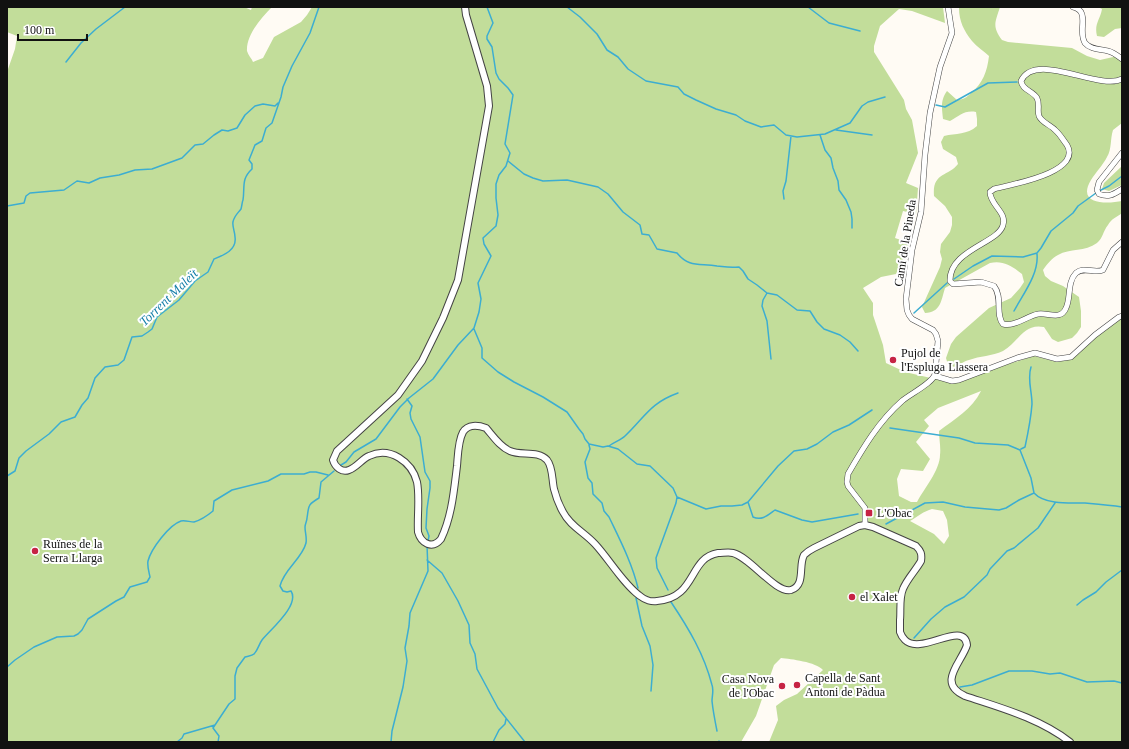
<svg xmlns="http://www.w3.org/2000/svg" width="1129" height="749" font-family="'Times New Roman',serif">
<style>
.forest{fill:#c2dd9a;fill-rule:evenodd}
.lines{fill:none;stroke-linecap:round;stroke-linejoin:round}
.stream{stroke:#3cadd1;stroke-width:1.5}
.minor-casing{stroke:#444;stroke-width:6}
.tertiary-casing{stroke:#444;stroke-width:8}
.minor{stroke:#fff;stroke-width:5}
.tertiary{stroke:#fff;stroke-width:6}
.poi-dot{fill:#c62344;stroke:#fff;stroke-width:1.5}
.labels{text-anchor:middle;stroke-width:4;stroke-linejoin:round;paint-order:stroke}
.street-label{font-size:12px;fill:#111;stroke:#fff}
.poi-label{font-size:12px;fill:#111;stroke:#fff;text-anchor:start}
.water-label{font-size:13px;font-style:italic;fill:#147ea8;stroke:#fff}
</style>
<rect width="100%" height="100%" fill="#fffbf4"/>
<!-- forest -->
<path class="forest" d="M7,7H244L251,10L252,7H272C261,18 246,35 247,51C248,55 252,59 253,62L263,58L274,37L301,22L307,15L312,7H943L945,23L912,11L899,9L880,26L874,46V52L904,100L906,109L912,120L918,153L906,183L918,188L916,214L903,211L895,238L910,243L896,274L881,277L863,288L873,303V315L883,345L886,363L905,372L935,379L955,381L1034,356L1057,362L1072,359L1091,341L1122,316V742H769L778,720L776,706L784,700L797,694L823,670C816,662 791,659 781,658L774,665L756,716L741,742H7V72L15,49L17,36L7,32ZM981,391C972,409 955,419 939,431C939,439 941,447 940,455C940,470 924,489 917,502H911L899,496L897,479L901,469L923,471L930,459L916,442L929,426L924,420L938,408ZM932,509L943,511L947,520L949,536L944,544L934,534L910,521C917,517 924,511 932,509Z
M961,7H1000C995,23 992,26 1002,40L1008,42L1072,48L1087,56L1100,60L1122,55V123L1113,130C1110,139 1112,149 1107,157C1103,165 1096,172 1091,180C1076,205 1107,204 1122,201V213C1117,217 1111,219 1108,225C1103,231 1103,238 1097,243C1085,252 1070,248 1058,255C1052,258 1047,264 1043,270L1045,276L1051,281L1063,286L1079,297L1081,311V327L1077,333L1072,338L1058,342L1052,339L1044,327C1023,323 1019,342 1003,351C992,356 980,356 969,360C964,361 959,365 955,367L948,365L946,358L951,344L956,337L989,308L1011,298L1020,288L1024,282L1022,274C1012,266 1003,260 990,263L945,288C941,301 941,312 925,313L922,307L940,267L942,259L940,252L941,244L950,232L952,225V217L945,206L934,196C932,172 948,177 958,164L956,157L943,149L941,142L944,136C956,133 967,135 977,126V119L976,112C964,110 960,116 950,121L943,119C942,108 940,101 947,91L957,100C964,99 966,98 971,93C983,83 987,72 989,56C984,51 977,47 972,41C964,31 959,21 959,8Z
M1098,7H1122V28L1115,29L1104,37L1097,36C1094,24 1100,20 1102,9Z
M1122,166V185L1109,191L1102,189L1104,183Z"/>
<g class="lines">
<!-- stream -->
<path class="stream" d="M567,7L580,17L597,34L607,50L618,57L628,69L646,81L678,87L684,94L696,100L716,109L736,115L745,121L761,127L774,125L786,135L797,137L825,134L850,123L862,106L868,102L885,97
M808,7L829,23L860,31
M66,62L81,43L96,29L125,7
M936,105L945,107L988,83L1017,82
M836,130L872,135
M820,135L825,150L831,158L833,168L838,181L839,190L846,200L851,212L852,219V228
M508,161L524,174L533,178L543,181L567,180L598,187L608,194L623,212L640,225L642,234L649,235L657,249L677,253C689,268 700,263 717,266C726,267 729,268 739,267L743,271L748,279L757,285L767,293L763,300L762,306L767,321L771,359
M1099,191L1109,186L1122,176
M784,199L783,191L786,181L791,136
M7,206L24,203L26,196L30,193L64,190L77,181L89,183L100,178L119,175L135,170L152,169L182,158L195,145L203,144L214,135L222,130L228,131L237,128L245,115L255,106L263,104L275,106L278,103
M954,279L973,266L992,256L1023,257L1037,253L1041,248L1051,231L1073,213L1078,206L1096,193
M767,293L777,295L797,310L810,311L817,322L824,329L840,335L850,342L858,351
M1014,311C1023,294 1039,274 1037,254
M914,313L947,283
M474,329L482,348V358L498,372L514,382L543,397L567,412L579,429L583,434L585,439L589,444L603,447L608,446L618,449L637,464L650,466L673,488L677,497L676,503L656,558L657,568L668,590
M407,399L412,406L410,413L411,419L420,437L425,472L430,481V488L427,509L426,528L429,536L428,541
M890,428L959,438L975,443L1008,445L1020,450L1031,478L1034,493
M589,445L590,449L585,462L588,478L592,483L593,494L602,503L604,511L609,517C620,540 632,563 638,588
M609,446C614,442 621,440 625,436C645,417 650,403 678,393
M1021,449L1025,447C1028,433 1031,418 1032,404C1032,391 1027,379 1031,367
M341,465L346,462L354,452L376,439L400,407L409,398L433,379L458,345L474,328L479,312L481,299L478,283L491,256L484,244L483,238L496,226L498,215L496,198V184L499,175L506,166L510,153L505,144L513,95L508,88L499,79L496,73L492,47L487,39V36L493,23L487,7
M7,476L15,471L19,458L26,451L49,434L61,422L75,417L82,405L88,398L95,378L105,367L118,365L124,360L132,337L142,336L148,332L152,329L157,317L179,300L195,281L208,272L214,259C224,255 237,250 235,237C235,232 232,226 233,222C234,216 238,213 241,209C242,206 242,202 243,200C245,187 241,179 252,169V164L249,160L255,145L262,141L266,128L272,123L281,97L283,87L292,66L310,33L319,7
M677,497L706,509L721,506H732L742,505L748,502L778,466L794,451L807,449L817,444L833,432L849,425L872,410
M748,502L753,517C762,521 768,515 775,510L802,520L812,522L858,514
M886,524L925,503L943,502L965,507L999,510L1006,508L1019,500L1034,493C1045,505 1070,503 1085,503C1097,504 1110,505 1122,507
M427,560L442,573L458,601L469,625L470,643L475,654L477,669L498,708L525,742
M636,598L642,626L650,646L653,665L651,691
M671,602C689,629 704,654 712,685C714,690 712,696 712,701C713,711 715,721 717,731
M1077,605L1083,600L1096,592L1106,582L1122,570
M914,638L931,619L945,607L964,597L987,575L990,569L1007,551L1014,548L1038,528L1055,503
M7,667L15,660L34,647L57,637L74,636L78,634L82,630L88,619L116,601L124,597L130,587L147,582L150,577C149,572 147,566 148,561C151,549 169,525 181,521C185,520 190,522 194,522C201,520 207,516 213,511L214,501L232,490L268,481L281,474H304L310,472H316L328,475
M960,687L972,685L1009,671H1032L1050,674L1060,673L1087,682L1114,681L1122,683
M177,742L182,738L184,734L215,725
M218,742L219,736L213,728L229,704L235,699V676L237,668L245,657C248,656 252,656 254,654C258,650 259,644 262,640C271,629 300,605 291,591L287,592L283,591L280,586C284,569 302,559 306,543C307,537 305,533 305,527C305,524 307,521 307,518C309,506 307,505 319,498L321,482L334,471
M391,742L392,731L403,687L407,661L405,648L409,626L410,613L428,571L427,545
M493,742L499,730L505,724L506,719
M719,742V741"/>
<!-- minor casing -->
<g class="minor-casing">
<path id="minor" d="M1073,7C1091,11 1077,31 1085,43C1091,50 1100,49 1108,51C1113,52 1118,56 1122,59
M1122,79C1098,91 1035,50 1021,81C1022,90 1033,91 1037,98C1040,104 1037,111 1039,116C1042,123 1051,125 1055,130C1060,134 1063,140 1067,145C1083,173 1008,185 994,189L990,192C990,205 1007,212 1003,225C999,243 949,250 950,281L953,284L981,282L994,286C1003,297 995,315 1003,324C1015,327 1027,316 1038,314C1047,312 1061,321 1066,308C1071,298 1067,282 1076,273C1084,266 1094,274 1103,270L1113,250L1122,242
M1122,153L1099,182L1097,190L1099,194C1109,198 1114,194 1122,189
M935,376L952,381L959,380L1017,358L1035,353L1057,359L1071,357L1095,335L1119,317L1122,316
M865,525V508L848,486L847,482L848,474C863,448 879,421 902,401C910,394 933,383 935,374L938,341L936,334L933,330L912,319L909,315L907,310L906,299L912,250L921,212L925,155L930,113L940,67L952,33L948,7"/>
</g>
<!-- tertiary casing -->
<g class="tertiary-casing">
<path id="tertiary" d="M465,7L466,15L487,86L489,106L458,280L443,318L422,361L398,395L337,451L333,460C335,467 342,473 349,470C357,467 362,459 369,456C390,446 412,462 417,482C420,497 417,517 418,532C421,543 432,550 441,539C452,516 454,490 457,466C458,455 458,441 463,432C468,424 478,425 486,428C493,436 500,447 510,451C521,456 538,450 547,460C553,467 552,481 554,489C556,497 559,505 563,512C570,526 584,532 595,544C609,559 624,585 640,596C645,600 652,602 657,601C697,598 688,558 718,553C723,553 729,552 733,553C750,557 776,594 791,590C806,585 798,566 804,555C807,552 810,550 814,548L859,526L865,525L873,527L916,546C921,551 922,554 921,561C916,570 907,579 903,589C899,598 901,610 900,620C900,624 900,628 900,632C901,635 902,637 905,640C921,656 964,619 967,645C962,662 936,683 965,696C1001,708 1039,718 1070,742"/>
</g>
<!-- minor -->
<use href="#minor" class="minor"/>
<!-- tertiary -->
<use href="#tertiary" class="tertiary"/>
</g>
<!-- markers -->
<g class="poi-dot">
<circle cx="893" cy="360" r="4"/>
<rect x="865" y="509" width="8" height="8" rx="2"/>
<circle cx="35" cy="551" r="4"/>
<circle cx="852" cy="597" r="4"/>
<circle cx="797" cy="685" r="4"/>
<circle cx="782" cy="686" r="4"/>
</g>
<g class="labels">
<!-- street labels -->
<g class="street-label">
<text transform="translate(905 243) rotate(-81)" y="4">Camí de la Pineda</text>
</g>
<!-- poi labels -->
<g class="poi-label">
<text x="901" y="357">Pujol de<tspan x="901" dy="14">l'Espluga Llassera</tspan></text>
<text x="877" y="517">L'Obac</text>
<text x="43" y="548">Ruïnes de la<tspan x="43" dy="14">Serra Llarga</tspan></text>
<text x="860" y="601">el Xalet</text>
<text x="805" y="682">Capella de Sant<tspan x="805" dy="14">Antoni de Pàdua</tspan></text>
<text x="774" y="683" text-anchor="end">Casa Nova<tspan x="774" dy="14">de l'Obac</tspan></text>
</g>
<!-- water labels -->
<g class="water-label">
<text transform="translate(168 297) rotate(-44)" y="5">Torrent Maleït</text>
</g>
</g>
<!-- border -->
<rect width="1129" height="749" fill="none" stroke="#111111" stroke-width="16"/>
<!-- scale -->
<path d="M18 34v6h69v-6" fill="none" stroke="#111111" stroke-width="2"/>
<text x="24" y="34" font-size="12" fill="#111111" stroke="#ffffff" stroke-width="3" paint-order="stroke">100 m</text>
</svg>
